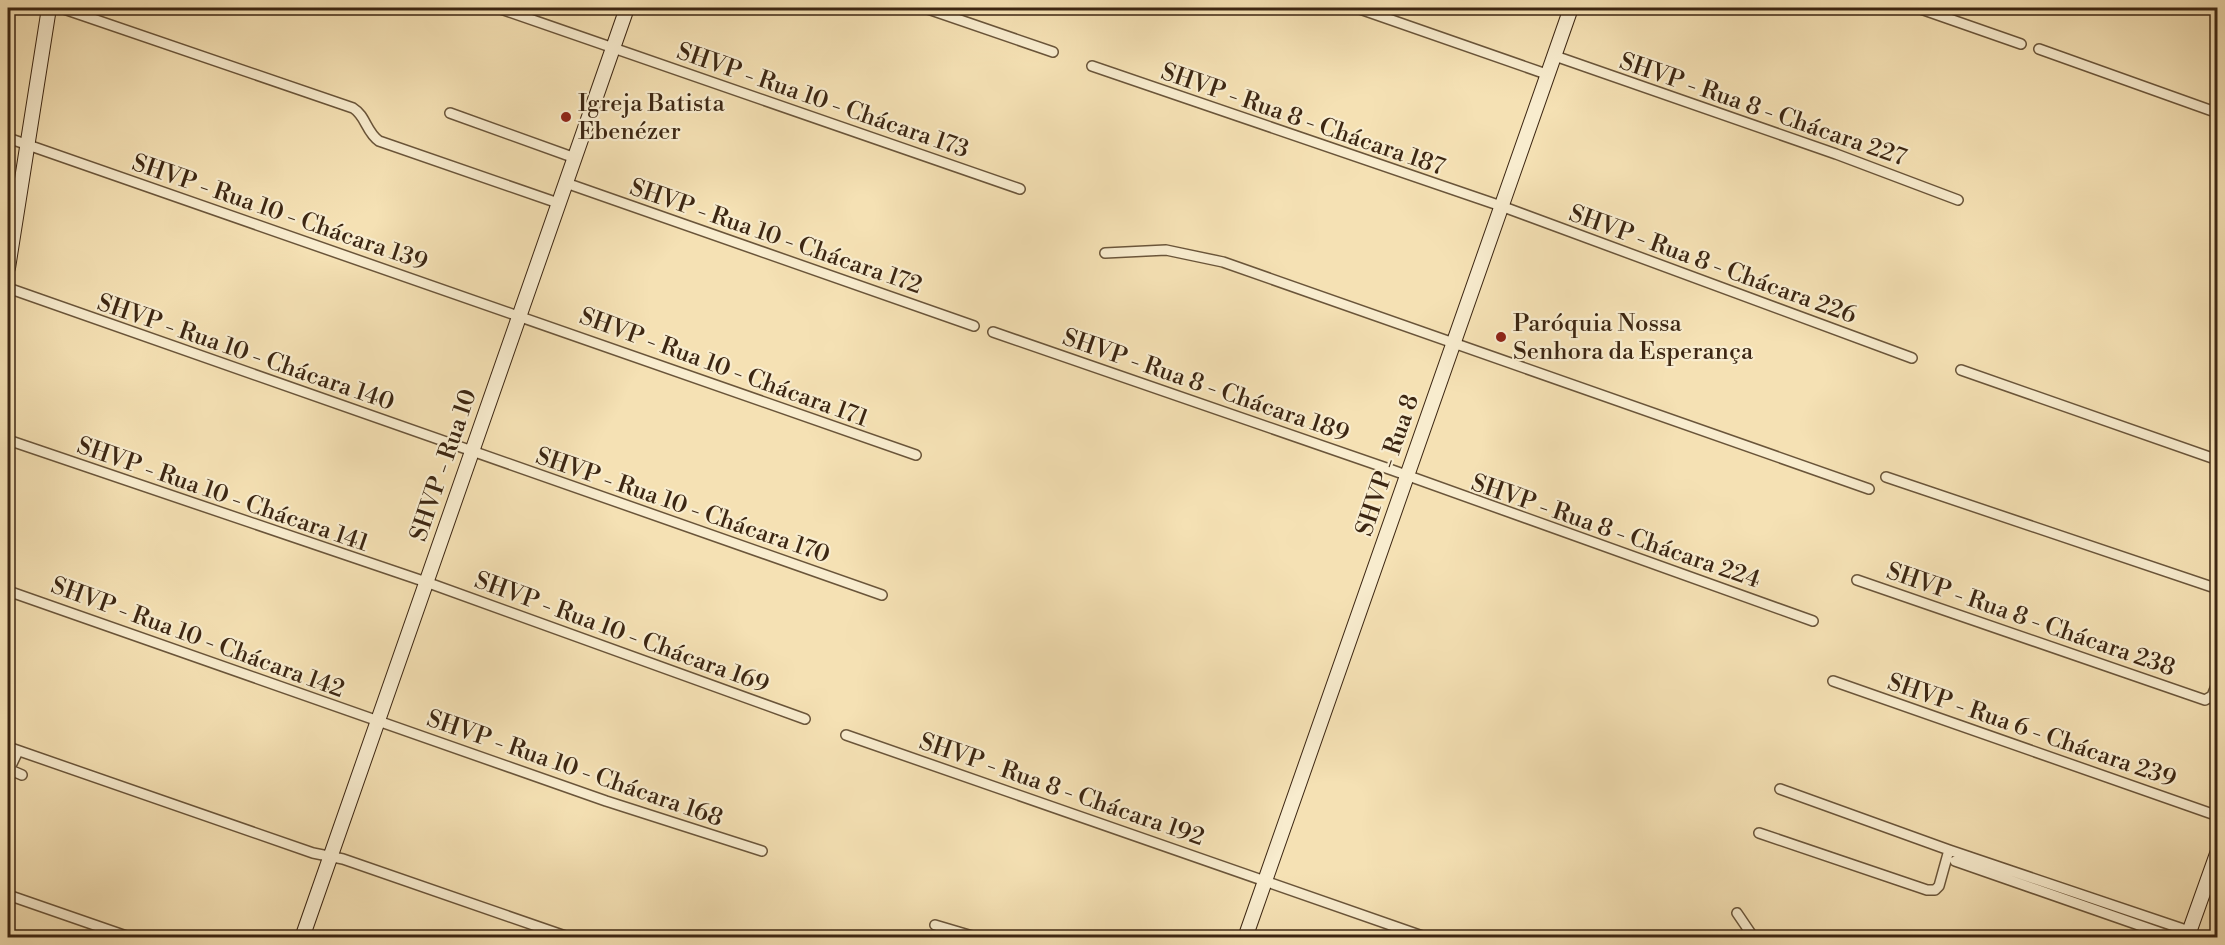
<svg xmlns="http://www.w3.org/2000/svg" width="2225" height="945" font-family="'Libre Bodoni',serif">
<style>
.lines{fill:none;stroke-linecap:round;stroke-linejoin:round}
.street-casing{stroke:#6a553a;stroke-width:12}
.secondary-casing{stroke:#3c2612;stroke-width:16}
.street{stroke:#f8ecce;stroke-width:9}
.secondary{stroke:#f8ecce;stroke-width:14}
.poi-dot{fill:#8f2418;stroke:#f8ecce;stroke-width:2}
.labels{text-anchor:middle;stroke-width:4.5;stroke-linejoin:round;paint-order:stroke}
.street-label{font-size:24px;fill:#3c2612;stroke:#f8ecce}
.poi-label{font-size:24px;fill:#3c2612;stroke:#f8ecce;text-anchor:start}
</style>
<rect width="100%" height="100%" fill="#f5e1b4"/>
<filter id="stains"><feTurbulence type="fractalNoise" baseFrequency=".00333" numOctaves="4"/><feColorMatrix values="0 0 0 0 .2 0 0 0 0 .09 0 0 0 0 .02 0 0 0 .5 -.17"/></filter>
<radialGradient id="worn" r=".72"><stop offset=".6" stop-color="#630" stop-opacity="0"/><stop offset="1" stop-color="#630" stop-opacity=".3"/></radialGradient>
<g class="lines">
<!-- street casing -->
<g class="street-casing">
<path id="street" d="M61,8L353,108C366,116 366,132 379,141L558,203
M498,8L1020,189
M925,8L1053,52
M1357,8L1549,75
M1918,8L2021,44
M2039,49L2218,113
M1555,56L1836,154L1958,200
M1092,66L1501,206L1912,358
M450,113L575,158
M8,138L916,455
M566,183L974,326
M1105,253L1166,250L1223,262L1869,489
M8,288L882,595
M993,332L1392,470L1813,621
M1961,370L2218,460
M8,440L426,582L805,719
M1886,477L2218,589
M1857,580L2205,700L2212,696L2218,681
M8,591L606,801L762,851
M1833,681L2218,816
M846,735L1428,938
M8,747L313,853L343,859L571,938
M8,769L22,775
M9,770L18,751
M1780,789L1949,850L2189,931
M1759,833L1927,890H1935L1939,886L1949,850
M1955,861L2176,938
M8,895L132,938
M1737,913L1754,938
M935,925L979,938"/>
</g>
<!-- secondary casing -->
<g class="secondary-casing">
<path id="secondary" d="M8,268L49,8
M302,938L627,8
M1245,938L1571,8
M2187,938L2218,851"/>
</g>
<!-- street -->
<use href="#street" class="street"/>
<!-- secondary -->
<use href="#secondary" class="secondary"/>
</g>
<!-- markers -->
<g class="poi-dot">
<circle cx="566" cy="117" r="6"/>
<circle cx="1501" cy="337" r="6"/>
</g>
<g class="labels">
<!-- street labels -->
<g class="street-label">
<text transform="translate(823 100) rotate(19)" y="8">SHVP - Rua 10 - Chácara 173</text>
<text transform="translate(1763 109) rotate(19)" y="8">SHVP - Rua 8 - Chácara 227</text>
<text transform="translate(1303 119) rotate(19)" y="8">SHVP - Rua 8 - Chácara 187</text>
<text transform="translate(280 212) rotate(19)" y="8">SHVP - Rua 10 - Chácara 139</text>
<text transform="translate(776 236) rotate(19)" y="8">SHVP - Rua 10 - Chácara 172</text>
<text transform="translate(1713 264) rotate(20)" y="8">SHVP - Rua 8 - Chácara 226</text>
<text transform="translate(246 352) rotate(19)" y="8">SHVP - Rua 10 - Chácara 140</text>
<text transform="translate(724 367) rotate(20)" y="8">SHVP - Rua 10 - Chácara 171</text>
<text transform="translate(1206 385) rotate(19)" y="8">SHVP - Rua 8 - Chácara 189</text>
<text transform="translate(443 465) rotate(-71)" y="8">SHVP - Rua 10</text>
<text transform="translate(1387 465) rotate(-71)" y="8">SHVP - Rua 8</text>
<text transform="translate(223 494) rotate(19)" y="8">SHVP - Rua 10 - Chácara 141</text>
<text transform="translate(683 505) rotate(19)" y="8">SHVP - Rua 10 - Chácara 170</text>
<text transform="translate(1616 531) rotate(19)" y="8">SHVP - Rua 8 - Chácara 224</text>
<text transform="translate(2031 619) rotate(19)" y="8">SHVP - Rua 8 - Chácara 238</text>
<text transform="translate(622 632) rotate(20)" y="8">SHVP - Rua 10 - Chácara 169</text>
<text transform="translate(198 637) rotate(20)" y="8">SHVP - Rua 10 - Chácara 142</text>
<text transform="translate(2032 730) rotate(19)" y="8">SHVP - Rua 6 - Chácara 239</text>
<text transform="translate(575 768) rotate(19)" y="8">SHVP - Rua 10 - Chácara 168</text>
<text transform="translate(1062 789) rotate(19)" y="8">SHVP - Rua 8 - Chácara 192</text>
</g>
<!-- poi labels -->
<g class="poi-label">
<text x="578" y="111">Igreja Batista<tspan x="578" dy="28">Ebenézer</tspan></text>
<text x="1513" y="331">Paróquia Nossa<tspan x="1513" dy="28">Senhora da Esperança</tspan></text>
</g>
</g>
<!-- margin -->
<rect width="2225" height="945" fill="none" stroke="#f5e1b4" stroke-width="30"/>
<rect x="9" y="9" width="2207" height="927" fill="none" stroke="#3c2612" stroke-width="3"/>
<rect x="15" y="15" width="2195" height="915" fill="none" stroke="#3c2612" stroke-width="1.5"/>
<rect width="100%" height="100%" filter="url(#stains)"/>
<rect width="100%" height="100%" fill="url(#worn)"/>
</svg>
